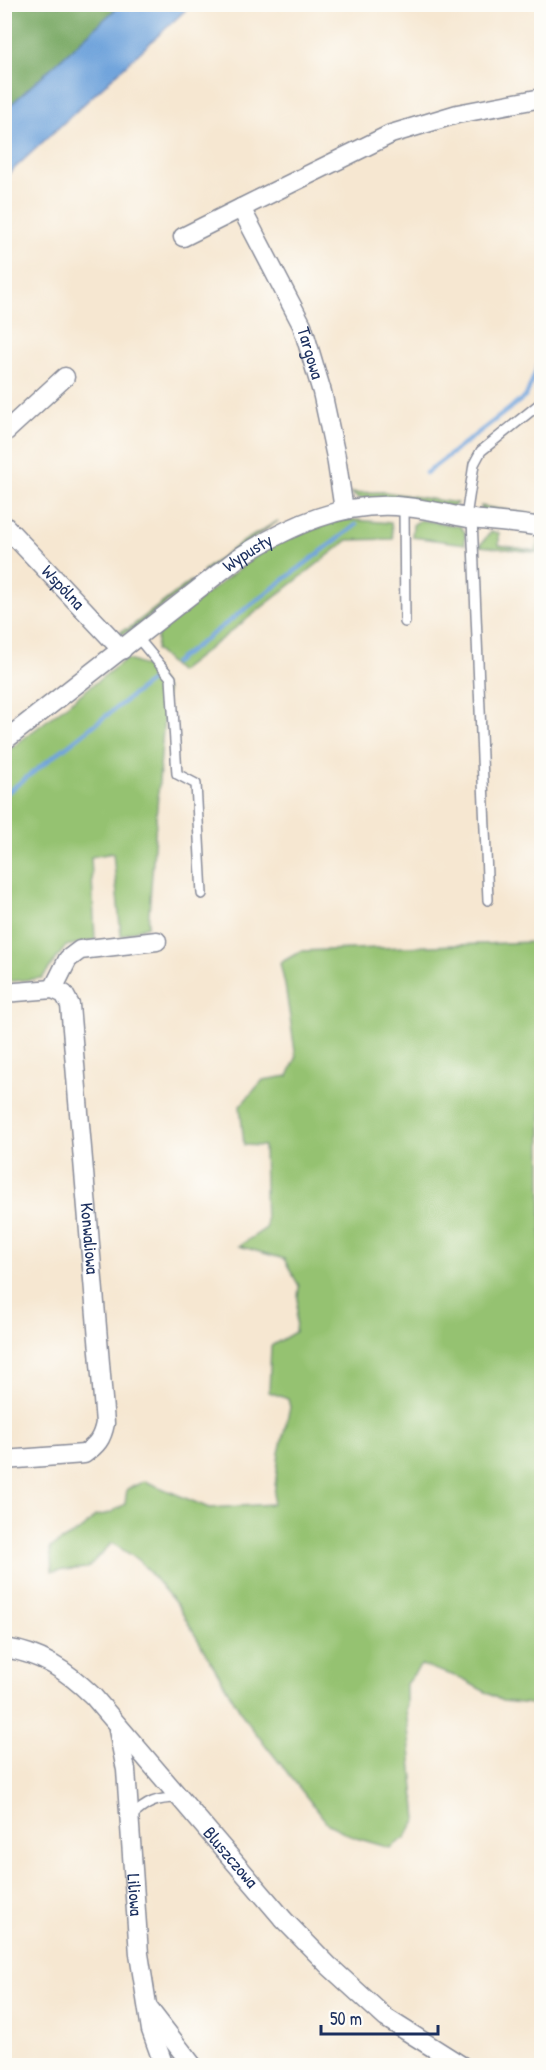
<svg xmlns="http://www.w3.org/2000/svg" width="546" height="2070" font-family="'Patrick Hand',sans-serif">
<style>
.green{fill:#95c271;stroke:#587868;stroke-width:1.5}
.forest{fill:#78a863;stroke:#4a6c60;stroke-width:1.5}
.water{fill:#71a4dc;stroke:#466a9d;stroke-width:1.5}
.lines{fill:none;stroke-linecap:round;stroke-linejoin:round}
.stream{stroke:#71a4dc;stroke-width:4.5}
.service-casing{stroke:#888b98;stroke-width:12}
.minor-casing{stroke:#888b98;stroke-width:21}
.service{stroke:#fff;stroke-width:9}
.minor{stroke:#fff;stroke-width:18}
.labels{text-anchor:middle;stroke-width:4.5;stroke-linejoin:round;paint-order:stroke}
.street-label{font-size:18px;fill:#1b2f5e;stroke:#fdfcf7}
</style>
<rect width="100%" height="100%" fill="#fdfcf7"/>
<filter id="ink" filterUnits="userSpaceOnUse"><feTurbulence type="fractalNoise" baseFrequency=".0167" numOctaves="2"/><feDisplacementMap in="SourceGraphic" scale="12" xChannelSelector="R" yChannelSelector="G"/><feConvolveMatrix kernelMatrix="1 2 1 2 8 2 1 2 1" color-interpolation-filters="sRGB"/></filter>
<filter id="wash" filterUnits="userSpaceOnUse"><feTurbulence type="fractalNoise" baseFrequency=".008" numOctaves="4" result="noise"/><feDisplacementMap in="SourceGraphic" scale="24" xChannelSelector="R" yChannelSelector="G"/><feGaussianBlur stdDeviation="1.35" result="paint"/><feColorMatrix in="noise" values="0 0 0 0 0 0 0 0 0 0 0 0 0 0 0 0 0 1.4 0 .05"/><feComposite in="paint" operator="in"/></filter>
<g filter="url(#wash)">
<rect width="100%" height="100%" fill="#f6e7d1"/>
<!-- green -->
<path class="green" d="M384,492L457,503L453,507L359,498L350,493Z
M481,506L541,516V522L482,512Z
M344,519L391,523L393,539L348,540L179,672L156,650L158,632L258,554L284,539Z
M420,520L460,526L465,532V544L412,537L413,525Z
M278,521L204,573L203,571L239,544Z
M491,532L499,533V545L536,551L539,538L541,539V553L479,546Z
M191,581L192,583L132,630L122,634L119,633L124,629H128Z
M126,659L153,669L166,690L148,926L121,936L113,853L91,857L95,940L66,946L42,978L5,982V753Z
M541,932V1705L502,1701L458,1677L421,1665L406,1684V1708L417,1819L405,1838L390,1848L356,1838L328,1824L245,1719L178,1606L139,1560L112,1543L87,1568L52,1571L50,1548L84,1528L95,1516L110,1513L125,1504L127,1489L145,1481L209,1508L273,1504L279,1453L290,1407L288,1399L269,1392L271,1346L295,1332L299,1286L284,1259L239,1246L266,1228L264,1146L244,1145L240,1106L263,1080L288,1076L296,1058L285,985L280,963L301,951L532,942Z"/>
<!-- forest -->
<path class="forest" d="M5,5H120L5,110Z"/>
<!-- water -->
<path class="water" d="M120,5H191L5,177V110Z"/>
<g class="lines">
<!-- stream -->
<path class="stream" d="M426,473L526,396L542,356
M174,663L356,525
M4,795L156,677"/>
</g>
</g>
<g filter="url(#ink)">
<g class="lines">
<!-- service casing -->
<g class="service-casing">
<path id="service" d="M404,507L405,622
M466,517L474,464L481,451L542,402
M472,519L488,900
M4,546L14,536
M138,638L171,678L177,774L196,784L202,894
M131,1817C147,1802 156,1798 179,1798"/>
</g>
<!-- minor casing -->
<g class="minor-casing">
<g id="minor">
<path d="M241,208L391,134L457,114L542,98"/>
<path id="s1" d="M183,237L241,208L302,325L322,392L336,457L344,510"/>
<path d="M4,433L65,377"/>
<path id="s2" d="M4,525L122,650"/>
<path id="s3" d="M4,741L238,558C289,526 343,500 406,507C428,509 451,515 473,519C496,522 519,523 542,527"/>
<path d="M53,989L68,959L80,950L157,941"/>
<path id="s4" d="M4,993L53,989L64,994L70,1005L105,1423C102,1439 97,1445 84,1454L4,1460"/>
<path id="s5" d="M4,1648C41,1653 67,1671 93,1696L284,1920L329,1966L386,2018L462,2066"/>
<path id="s6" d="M118,1730L126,1770L139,1954L151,2030L164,2066"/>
<path d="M149,2009L193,2066"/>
</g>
</g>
<!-- service -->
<use href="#service" class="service"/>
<!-- minor -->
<use href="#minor" class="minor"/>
</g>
</g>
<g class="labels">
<!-- street labels -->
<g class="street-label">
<text dy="6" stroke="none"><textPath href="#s1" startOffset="226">Targowa</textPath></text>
<text dy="6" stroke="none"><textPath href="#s3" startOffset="308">Wypusty</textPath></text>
<text dy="6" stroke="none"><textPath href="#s2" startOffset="86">Wspólna</textPath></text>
<text dy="6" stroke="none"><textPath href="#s4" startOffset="308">Konwaliowa</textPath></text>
<text dy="6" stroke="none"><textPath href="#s5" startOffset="315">Bluszczowa</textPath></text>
<text dy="6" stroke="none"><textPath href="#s6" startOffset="166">Liliowa</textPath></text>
</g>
</g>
<!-- margin -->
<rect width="546" height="2070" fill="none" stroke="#fdfcf7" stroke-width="24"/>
<!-- scale -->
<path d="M321 2025v9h117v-9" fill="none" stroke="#1b2f5e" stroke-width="3"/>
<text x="330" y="2025" font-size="18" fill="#1b2f5e" stroke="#fdfcf7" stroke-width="4.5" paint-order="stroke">50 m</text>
</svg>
